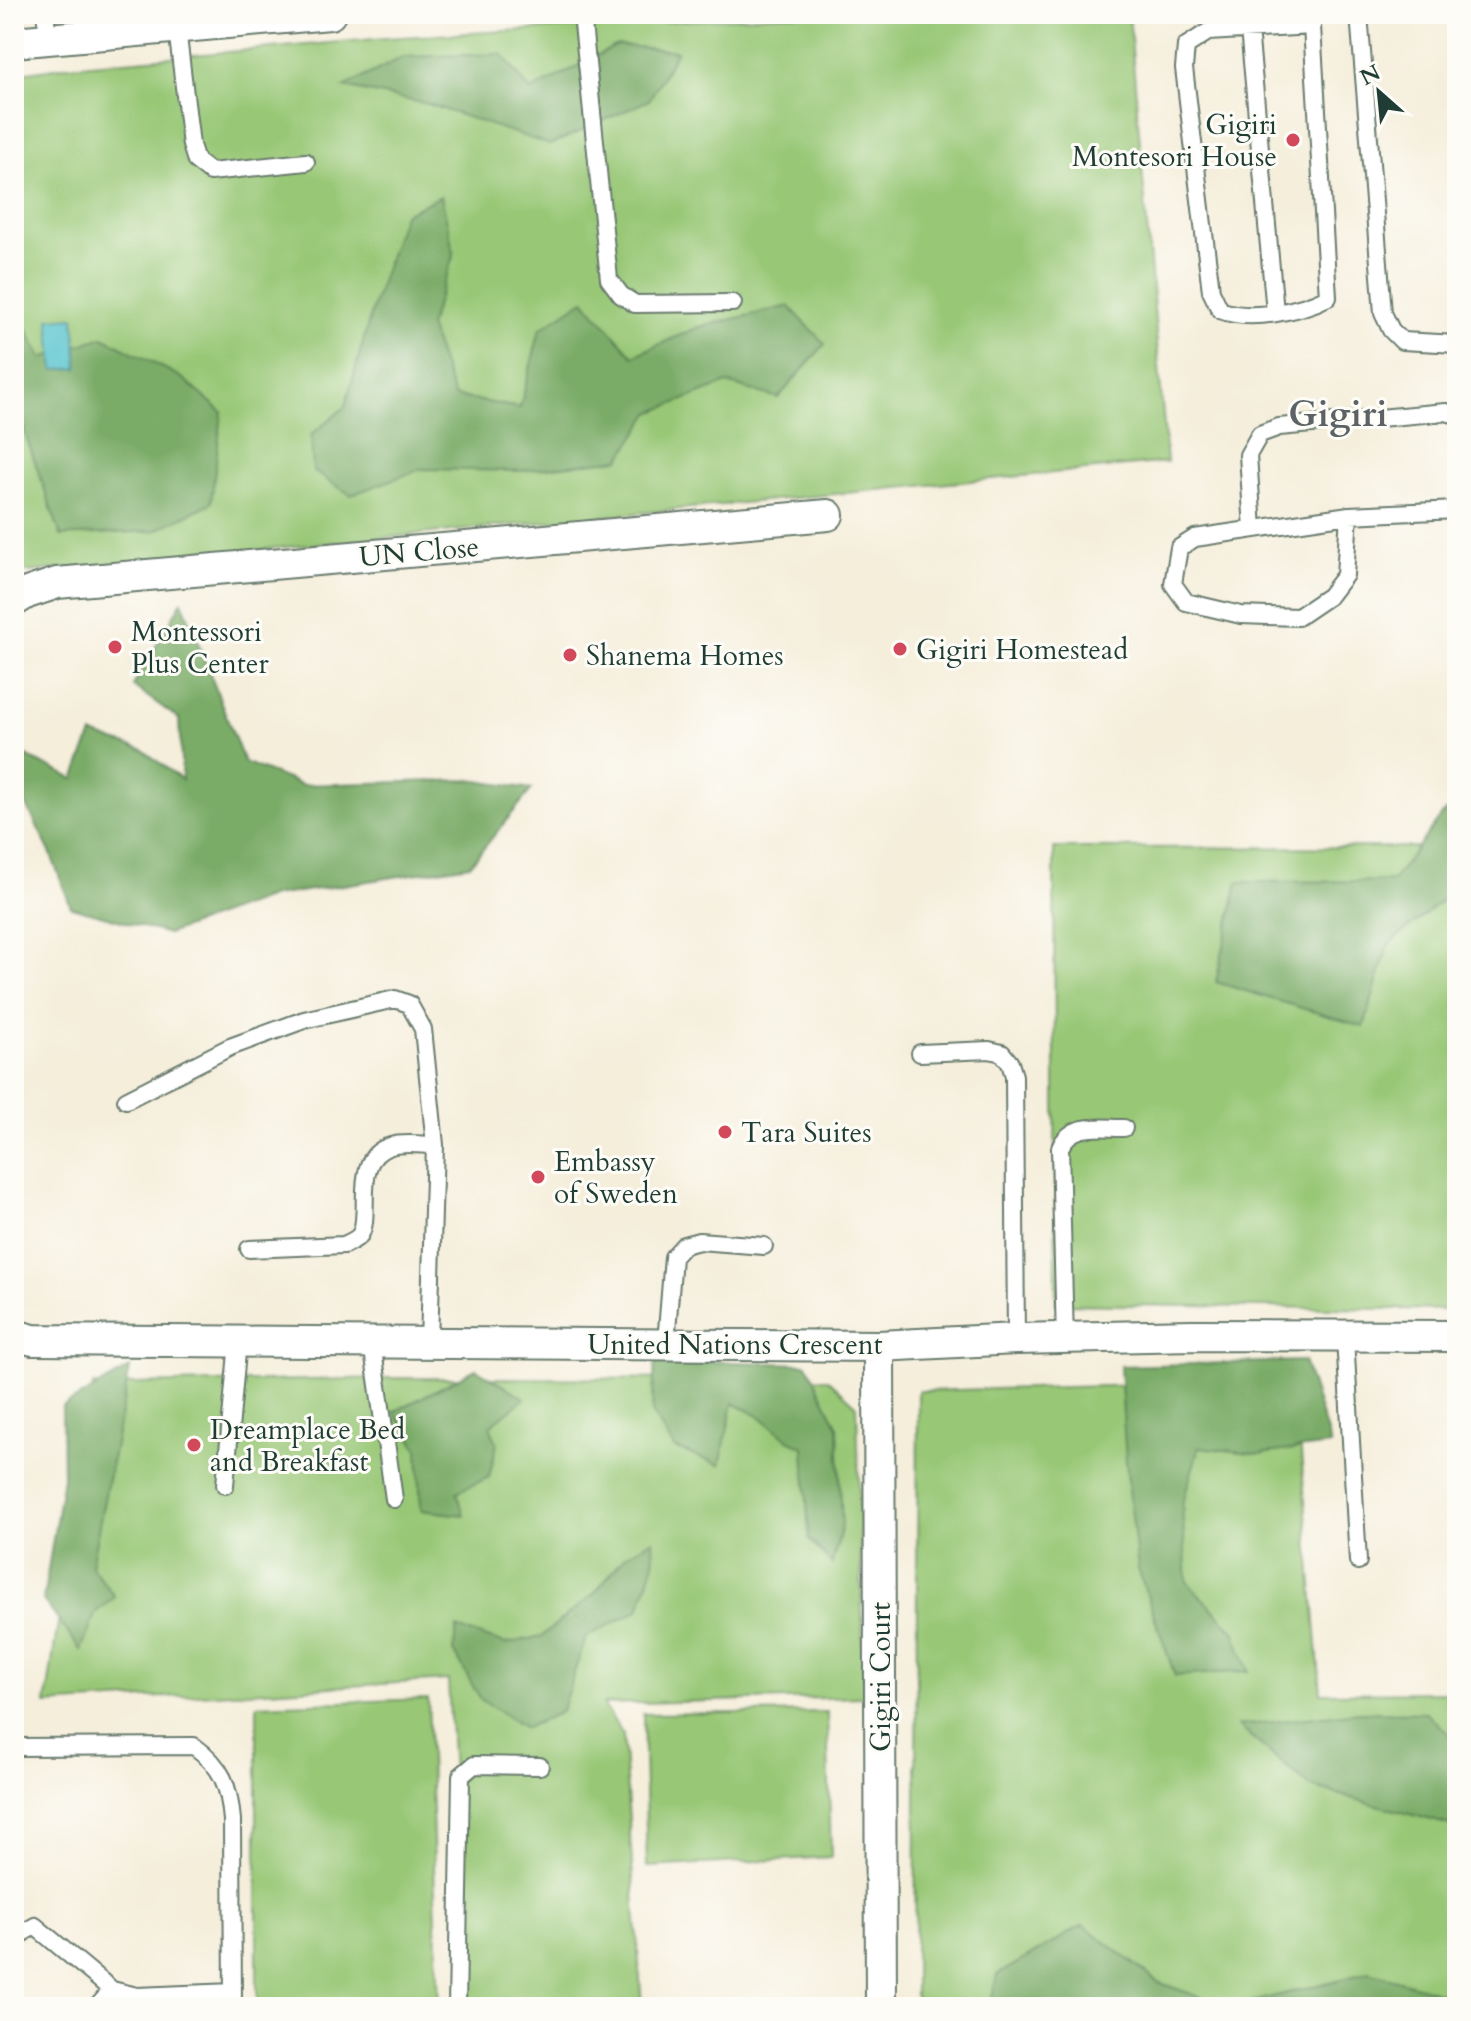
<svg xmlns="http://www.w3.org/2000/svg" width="1471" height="2021" font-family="Cardo,serif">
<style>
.green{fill:#98c776;stroke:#5c8255;stroke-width:2}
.forest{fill:#7aac67;stroke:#4c744e;stroke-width:2}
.water{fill:#57c4ce;stroke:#3b8081;stroke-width:2}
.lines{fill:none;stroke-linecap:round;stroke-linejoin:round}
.lane-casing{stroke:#6a7b6e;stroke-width:20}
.street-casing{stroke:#6a7b6e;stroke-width:34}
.lane{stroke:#fff;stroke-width:16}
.street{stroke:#fff;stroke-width:30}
.poi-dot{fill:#d1495b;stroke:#fdfcf7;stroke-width:3}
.labels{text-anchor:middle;stroke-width:6;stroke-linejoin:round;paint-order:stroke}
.poi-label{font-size:28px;fill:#1f3d34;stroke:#fdfcf7;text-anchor:start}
.street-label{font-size:28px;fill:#1f3d34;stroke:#fdfcf7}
.district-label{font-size:36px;font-weight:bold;fill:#5c6266;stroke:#fdfcf7}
</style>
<rect width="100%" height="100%" fill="#fdfcf7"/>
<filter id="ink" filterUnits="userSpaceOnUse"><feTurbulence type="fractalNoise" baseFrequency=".0125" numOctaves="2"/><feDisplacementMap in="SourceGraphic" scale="16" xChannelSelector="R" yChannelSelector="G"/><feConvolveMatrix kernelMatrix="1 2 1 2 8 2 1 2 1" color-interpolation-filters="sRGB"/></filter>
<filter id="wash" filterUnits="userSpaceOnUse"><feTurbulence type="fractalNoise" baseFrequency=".006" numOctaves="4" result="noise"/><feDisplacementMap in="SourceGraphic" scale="32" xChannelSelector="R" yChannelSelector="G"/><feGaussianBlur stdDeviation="1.8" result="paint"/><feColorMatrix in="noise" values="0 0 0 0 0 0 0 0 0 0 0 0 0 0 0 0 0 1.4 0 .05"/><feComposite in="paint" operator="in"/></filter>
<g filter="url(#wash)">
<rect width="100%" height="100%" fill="#f5eedb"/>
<!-- green -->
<path class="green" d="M802,14H1129L1167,462L18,573L14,546V74L68,66L386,38Z
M1457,847V1310L1056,1304L1054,848Z
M387,1378L828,1379L857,1406L864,1697L603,1704L623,1735L642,2007H465L448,1680L46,1704L93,1385Z
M1295,1381L1321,1693L1457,1692V2007H926L915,1998L918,1391Z
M428,1699L439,2007H257V1705Z
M827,1712L831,1857L647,1867L643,1714Z"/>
<!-- forest -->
<path class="forest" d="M617,45L677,51L649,100L550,145L428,104L344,87L403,57L502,54L531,91Z
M441,196L454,254L429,326L454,396L520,408L540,329L584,300L633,356L699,327L789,306L825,344L778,398L727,383L650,413L620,459L521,471L421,469L351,495L313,471L311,435L345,407L373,306L404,214Z
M14,315L26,328L42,358L103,337L181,377L222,412L211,503L154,531L61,536L14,402Z
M182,601L244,762L302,785L470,780L532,789L470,865L273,896L168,934L71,907L50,852L14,780V750L74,779L92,734L143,750L182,780L179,719L133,686Z
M1457,809V888L1388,945L1364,1027L1216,982L1238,882L1392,881L1445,811Z
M655,1360L807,1364L838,1427L842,1526L832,1564L809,1539L804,1447L790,1441L761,1417L733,1403L720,1465L674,1448L652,1412Z
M1304,1361L1331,1445L1259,1454L1199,1447L1182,1505L1187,1582L1234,1631L1249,1671L1175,1676L1138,1569L1126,1462L1120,1366Z
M130,1368L91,1566L115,1597L96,1612L81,1650L43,1600L63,1478L62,1407Z
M476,1369L525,1398L490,1426L497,1444L489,1477L457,1492L464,1515L421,1510L418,1449L394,1412Z
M653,1540L654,1563L639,1610L586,1637L561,1712L525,1728L480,1699L454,1651L457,1628L505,1644L542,1636L595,1593L625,1556Z
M1359,1712L1426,1713L1457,1741V1827L1311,1787L1238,1726Z
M1083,1925L1158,1982L1226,2007H990L997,1975Z
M1369,1972L1448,1995L1456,2007H1233Z"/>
<!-- water -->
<path class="water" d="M74,317L78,368L54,370L49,319Z"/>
</g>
<g filter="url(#ink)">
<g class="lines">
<!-- lane casing -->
<g class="lane-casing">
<path id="lane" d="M45,14L49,39
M582,14L609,279L621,295L635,304L733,303
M1311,14L1312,26L1328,297C1300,311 1250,322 1220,310L1211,291L1184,68L1186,46L1208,32L1312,26
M1359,14L1383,313L1391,330L1402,341L1457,344
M177,28L191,145L196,161L210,172L306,162
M1249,29L1275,312
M1349,515L1345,575L1329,596L1298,617L1241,615L1186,602L1173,584L1179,548L1195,538L1349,515L1457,510
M1253,529L1248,455L1260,434L1279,427L1446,412L1457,415
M920,1053L989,1050L1002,1053L1010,1063L1014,1076L1016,1339
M126,1100L230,1047L304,1020L395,999L409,1004L423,1029L435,1145L429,1343
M249,1249L344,1245C350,1242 356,1240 360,1235C373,1215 350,1157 391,1146C404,1142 421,1145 435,1145
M1345,1338L1358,1561
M1065,1340L1060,1148C1071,1122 1100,1128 1124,1128
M372,1343L394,1499
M666,1343L673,1257L684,1245L699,1241L764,1246
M225,1485L238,1341
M14,1747L194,1746C223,1767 229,1786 232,1820L233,2007
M14,1944L24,1932L35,1926L112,1990L137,1996L233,1992
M97,2007L112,1990
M457,2007L461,1776L474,1765L540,1766"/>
</g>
<!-- street casing -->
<g class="street-casing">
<path id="street" d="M14,42L330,14
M14,601L27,593L57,583L828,515
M14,1335L33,1340L879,1346L1016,1339L1192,1335L1457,1336
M879,1346L881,2007"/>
</g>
<!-- lane -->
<use href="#lane" class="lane"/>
<!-- street -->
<use href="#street" class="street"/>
</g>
</g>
<!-- markers -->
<g class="poi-dot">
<circle cx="1293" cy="140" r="8"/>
<circle cx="115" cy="647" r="8"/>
<circle cx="900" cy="649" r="8"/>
<circle cx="570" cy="655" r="8"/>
<circle cx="725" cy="1132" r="8"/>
<circle cx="538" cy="1177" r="8"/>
<circle cx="194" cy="1445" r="8"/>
</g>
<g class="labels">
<!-- poi labels -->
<g class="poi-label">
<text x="1277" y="134" text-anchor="end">Gigiri<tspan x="1277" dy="32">Montesori House</tspan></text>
<text x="131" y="641">Montessori<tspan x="131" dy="32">Plus Center</tspan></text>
<text x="916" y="659">Gigiri Homestead</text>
<text x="586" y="665">Shanema Homes</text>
<text x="741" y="1142">Tara Suites</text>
<text x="554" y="1171">Embassy<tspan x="554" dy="32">of Sweden</tspan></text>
<text x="210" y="1439">Dreamplace Bed<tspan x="210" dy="32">and Breakfast</tspan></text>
</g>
<!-- street labels -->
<g class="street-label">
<text transform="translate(419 551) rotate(-5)" y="10">UN Close</text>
<text x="735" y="1354">United Nations Crescent</text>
<text transform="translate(880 1677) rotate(-90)" y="10">Gigiri Court</text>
</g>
<!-- district labels -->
<g class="district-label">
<text x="1338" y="426">Gigiri</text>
</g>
</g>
<!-- margin -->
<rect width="1471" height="2021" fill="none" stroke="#fdfcf7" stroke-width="48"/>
<!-- north arrow -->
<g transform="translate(1379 92) rotate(333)" stroke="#fdfcf7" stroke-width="6" paint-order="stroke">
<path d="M0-6L14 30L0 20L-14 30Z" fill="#1f3d34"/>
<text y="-12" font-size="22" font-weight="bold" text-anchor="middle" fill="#1f3d34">N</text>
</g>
</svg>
